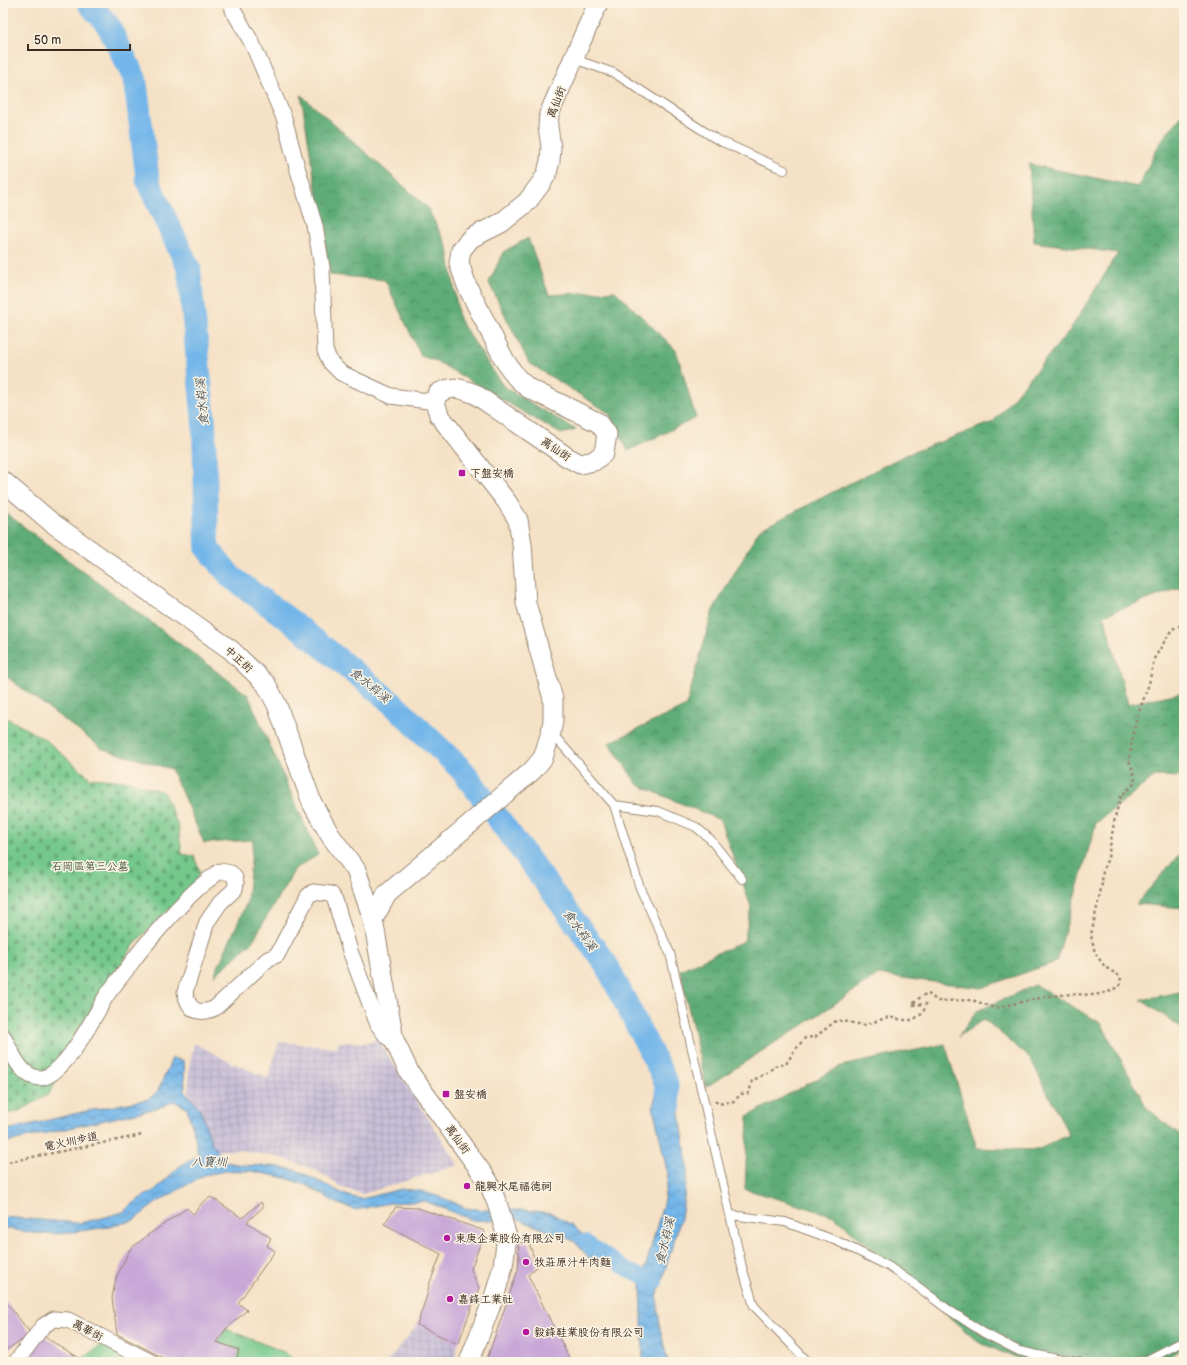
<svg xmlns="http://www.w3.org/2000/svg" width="1187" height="1365" font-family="'Balsamiq Sans','LXGW WenKai TC',sans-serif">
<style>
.industrial{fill:url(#industrial-grid)}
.grass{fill:#74c88c;stroke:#587955}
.forest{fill:url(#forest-crowns);stroke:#4d6b4b}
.cemetery{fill:url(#cemetery-stones);stroke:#587955}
.garden{fill:url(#garden-furrows);stroke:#587955}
.water{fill:url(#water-waves);stroke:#577084}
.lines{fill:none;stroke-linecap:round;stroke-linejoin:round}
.canal{stroke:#73b6e9;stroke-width:14}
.river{stroke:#73b6e9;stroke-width:24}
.building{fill:#c9a8d8}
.service-casing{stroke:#988672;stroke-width:10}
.minor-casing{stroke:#988672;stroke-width:17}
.tertiary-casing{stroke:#988672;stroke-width:21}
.path{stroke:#988672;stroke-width:2.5;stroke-dasharray:3 3;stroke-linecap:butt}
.service{stroke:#fff;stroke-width:8}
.minor{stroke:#fff;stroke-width:15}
.tertiary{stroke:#fff;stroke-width:19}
.poi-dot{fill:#b5179e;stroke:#fcf5e5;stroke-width:1.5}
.labels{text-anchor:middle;stroke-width:3;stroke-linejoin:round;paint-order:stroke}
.street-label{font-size:11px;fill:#3b2a1e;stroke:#fcf5e5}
.poi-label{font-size:11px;fill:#3b2a1e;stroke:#fcf5e5;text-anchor:start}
.park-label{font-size:11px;fill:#4c593f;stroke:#fcf5e5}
.water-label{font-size:12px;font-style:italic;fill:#4c545b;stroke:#fcf5e5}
</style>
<defs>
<pattern id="industrial-grid" width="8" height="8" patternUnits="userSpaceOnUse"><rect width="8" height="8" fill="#c8bfd8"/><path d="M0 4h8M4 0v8" fill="none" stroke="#ada4b9"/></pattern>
<pattern id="forest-crowns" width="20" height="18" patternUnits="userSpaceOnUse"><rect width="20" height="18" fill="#5fac78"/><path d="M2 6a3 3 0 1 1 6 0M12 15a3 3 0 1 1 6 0" fill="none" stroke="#508c62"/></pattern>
<pattern id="cemetery-stones" width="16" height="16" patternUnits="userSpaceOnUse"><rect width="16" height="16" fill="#74c88c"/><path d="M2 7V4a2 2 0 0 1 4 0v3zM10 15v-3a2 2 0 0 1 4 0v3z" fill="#60a372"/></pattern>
<pattern id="garden-furrows" width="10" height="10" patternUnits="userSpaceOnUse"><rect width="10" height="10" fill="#74c88c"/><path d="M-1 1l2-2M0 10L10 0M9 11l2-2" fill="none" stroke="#60a372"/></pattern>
<pattern id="water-waves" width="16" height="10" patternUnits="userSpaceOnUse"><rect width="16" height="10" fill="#73b6e9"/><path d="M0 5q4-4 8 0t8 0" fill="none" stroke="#6094bc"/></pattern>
</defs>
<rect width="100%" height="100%" fill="#fcf5e5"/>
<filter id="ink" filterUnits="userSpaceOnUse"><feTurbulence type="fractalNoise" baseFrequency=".025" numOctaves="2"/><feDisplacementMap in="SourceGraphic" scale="8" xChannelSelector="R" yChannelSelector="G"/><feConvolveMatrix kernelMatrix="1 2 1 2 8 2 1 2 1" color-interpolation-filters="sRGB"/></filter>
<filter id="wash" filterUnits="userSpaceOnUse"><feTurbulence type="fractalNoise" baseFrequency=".012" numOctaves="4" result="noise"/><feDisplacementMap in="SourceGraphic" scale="16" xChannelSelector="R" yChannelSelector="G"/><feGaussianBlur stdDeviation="0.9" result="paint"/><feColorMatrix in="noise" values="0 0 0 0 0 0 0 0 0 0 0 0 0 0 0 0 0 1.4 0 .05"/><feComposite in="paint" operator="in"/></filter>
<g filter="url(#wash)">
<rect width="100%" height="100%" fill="#f5e1c5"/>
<!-- industrial -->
<path class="industrial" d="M377,1038L458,1165L363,1194L343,1188L316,1170L282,1158L240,1150L201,1151L189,1094V1067L194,1043L230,1062L268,1078L279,1042L337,1048L339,1042L368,1043Z
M417,1325L458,1344L454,1362H386L395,1353Z"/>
<!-- grass -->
<path class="grass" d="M226,1329L284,1352L297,1362H236L239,1350L217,1342Z"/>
<!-- forest -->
<path class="forest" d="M301,95L427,207L448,248L459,319L503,386L576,430L561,434L436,361L421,356L385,280L330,275Z
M1184,113V588L1177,589L1104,615L1128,704L1184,692V777L1155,776L1096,823L1056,962L981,988L878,975L812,1019L706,1087L680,970L744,941L751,907L720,820L638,785L609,743L686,706L713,610L759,530L903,456L993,422L1070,330L1118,253L1034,242L1029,164L1138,187L1161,141Z
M528,238L549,295L615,291L676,350L696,418L628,451L609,413L529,363L489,283L503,252Z
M3,511L248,695L318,855L295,869L252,942L214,976L247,902L253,840L204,843L171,769L103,749L3,674Z
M1184,849V908L1136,904Z
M1035,985L1101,1023L1147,1108L1184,1139V1347L1159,1362H1025L978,1342L834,1216L745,1189L748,1116L841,1066L945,1044L977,1148L1037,1150L1069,1135L1030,1058L984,1019L958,1037L977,1011Z
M1184,991V1029L1141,1000Z"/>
<!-- cemetery -->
<path class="cemetery" d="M3,716L46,740L90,778L128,781L163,792L178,826L182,854L194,856L200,872L194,885L138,940L116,971L62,1056L55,1084L49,1094L18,1112L3,1114Z"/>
<!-- garden -->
<path class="garden" d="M104,1343L120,1351L119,1362H86L81,1359Z"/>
<!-- water -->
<path class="water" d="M172,1058L184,1061L185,1091L200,1109L212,1144L226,1162L243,1165L272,1166L296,1170L348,1196L361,1199L401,1189L421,1191L449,1200L465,1208L485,1210H524L551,1213L572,1225L589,1240L604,1249L591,1260L574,1241L515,1218L491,1221L472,1220L425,1201L390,1203L356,1210L338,1204L308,1186L286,1178L251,1171H227L204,1175L156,1203L134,1220L109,1227L58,1234L34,1233L3,1228V1217L79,1223L102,1218L123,1212L139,1199L155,1190L180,1166L198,1156L195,1137L187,1108L173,1101L164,1106L141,1112L3,1143V1131L82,1112L149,1099L158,1091Z
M662,1075L670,1076L679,1106L688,1170L681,1218L657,1297L660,1328L668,1362H643L641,1283L663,1204L668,1176L653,1106Z"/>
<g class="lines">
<!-- canal -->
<path class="canal" d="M585,1241L628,1270L656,1282"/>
<!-- river -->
<path class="river" d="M89,3L108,25L135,79L148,182L189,269L204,424L207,547L231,577L296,625L391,702L463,771L606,964L666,1082L669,1107"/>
</g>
<g id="blocks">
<!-- building -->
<path class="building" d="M211,1197L242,1218L261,1202L263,1207L247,1222L271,1238L267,1246L275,1251L238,1303L247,1310L226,1329L217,1342L239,1350L236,1362H171L117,1334L112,1298L116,1278L130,1249L148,1235L187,1208L193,1214L203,1202Z
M396,1207L418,1208L485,1231L471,1269L479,1288L458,1344L417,1325L427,1295L429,1285L441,1254L384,1224Z
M518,1242L529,1243L537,1267L528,1275L571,1362H486L518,1270L519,1256Z
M3,1298L31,1334L3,1352Z
M43,1336L81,1359L79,1362H25Z"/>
</g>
</g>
<g filter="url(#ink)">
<use href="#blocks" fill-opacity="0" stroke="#988672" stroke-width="1"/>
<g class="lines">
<!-- service casing -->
<g class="service-casing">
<path id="service" d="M574,59L614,73L716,139L784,170
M552,733L614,805L640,888L670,953L742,1267L754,1306L808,1362
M614,805L658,811L696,827L710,839L742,879
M731,1215L785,1222L837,1241L888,1266L917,1286L946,1308L984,1333L1019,1351L1062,1360L1079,1362
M1136,1362L1147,1360L1184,1341"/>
</g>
<!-- minor casing -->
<g class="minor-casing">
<path id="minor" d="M232,3L233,10L252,43L284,118L297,167L315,226L322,267L325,351L331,363L341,373L391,396L435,402
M3,1036C11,1050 20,1077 39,1078C63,1079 94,1017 105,998C110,990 117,982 123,974C131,964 138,953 147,943C161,927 179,906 194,892C202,884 211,878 220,871L231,873L235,878L236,883L235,889L220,903L207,922L185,992C188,1010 198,1016 215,1008L268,959L277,955L308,896L313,892L331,894L335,900L350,951L378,1025L387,1037L394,1040
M16,1362L43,1326L54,1319L68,1320L151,1362"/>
</g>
<!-- tertiary casing -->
<g class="tertiary-casing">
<path id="tertiary" d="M3,481L51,522L231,650L266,684L277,705L312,803L330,835L356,870L373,919L394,1040L409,1072L488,1181L498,1206L507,1237L503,1266L495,1294L469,1362
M373,919L387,894L532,771L543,758L551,732L553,720V699L526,603L522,544L518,520L507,502L439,415L435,402L437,394C453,385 459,388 475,394L567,457L580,464L594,461L604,453L607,434L599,423L528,388L516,377L505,361L467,286L459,263L461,250L471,238L501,223L527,202L542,182L547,173L550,161L551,147L548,127L549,114L598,3"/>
</g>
<!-- path -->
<path class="path" d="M715,1101L719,1104L734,1101L741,1094L749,1093L752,1081L770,1071L774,1066L786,1064L795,1050L805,1038L815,1037L837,1020L864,1025L889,1017L903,1020H913L923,1013L926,1004L912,1005L918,999L927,993L938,1001L972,1000L995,1008L1048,996L1072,994L1095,995L1111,991L1120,985L1121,977L1105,967L1095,953L1091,935L1102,884L1103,870L1108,858L1115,817L1121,796L1135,783L1134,774L1129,760L1136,720L1149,684L1154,659L1172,629L1184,624
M3,1163L142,1135"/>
<!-- service -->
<use href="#service" class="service"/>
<!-- minor -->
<use href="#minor" class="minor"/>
<!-- tertiary -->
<use href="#tertiary" class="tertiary"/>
</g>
</g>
<!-- markers -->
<g class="poi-dot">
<rect x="458" y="469" width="8" height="8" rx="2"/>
<rect x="442" y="1090" width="8" height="8" rx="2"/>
<circle cx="467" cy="1186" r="4"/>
<circle cx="447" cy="1238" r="4"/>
<circle cx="526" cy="1262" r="4"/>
<circle cx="450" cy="1299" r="4"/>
<circle cx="526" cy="1332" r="4"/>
</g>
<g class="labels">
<!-- street labels -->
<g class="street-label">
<text transform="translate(556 102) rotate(-70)" y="4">萬仙街</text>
<text transform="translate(556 449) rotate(33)" y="4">萬仙街</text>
<text transform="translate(239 659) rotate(42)" y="4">中正街</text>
<text transform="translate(458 1139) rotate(54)" y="4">萬仙街</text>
<text transform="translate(71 1141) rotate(-12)" y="4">電火圳步道</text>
<text transform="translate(88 1330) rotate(27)" y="4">萬華街</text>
</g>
<!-- poi labels -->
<g class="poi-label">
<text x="470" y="477">下盤安橋</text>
<text x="454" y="1098">盤安橋</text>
<text x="475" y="1190">龍興水尾福德祠</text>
<text x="455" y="1242">東庚企業股份有限公司</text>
<text x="534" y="1266">牧莊原汁牛肉麵</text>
<text x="458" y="1303">嘉鋒工業社</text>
<text x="534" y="1336">毅鋒鞋業股份有限公司</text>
</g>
<!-- park labels -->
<g class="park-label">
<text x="90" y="870">石岡區第三公墓</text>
</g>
<!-- water labels -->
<g class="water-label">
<text transform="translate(202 402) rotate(-95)" y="4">食水嵙溪</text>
<text transform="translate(370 685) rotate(39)" y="4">食水嵙溪</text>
<text transform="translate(580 930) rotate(54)" y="4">食水嵙溪</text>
<text x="209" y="1166">八寶圳</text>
<text transform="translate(665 1241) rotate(-77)" y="4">食水嵙溪</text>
</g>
</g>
<!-- margin -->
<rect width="1187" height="1365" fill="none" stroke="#fcf5e5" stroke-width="16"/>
<!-- scale -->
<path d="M28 44v6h102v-6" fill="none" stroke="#3b2a1e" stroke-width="2"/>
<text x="34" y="44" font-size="12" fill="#3b2a1e" stroke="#fcf5e5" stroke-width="3" paint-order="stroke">50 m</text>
</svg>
